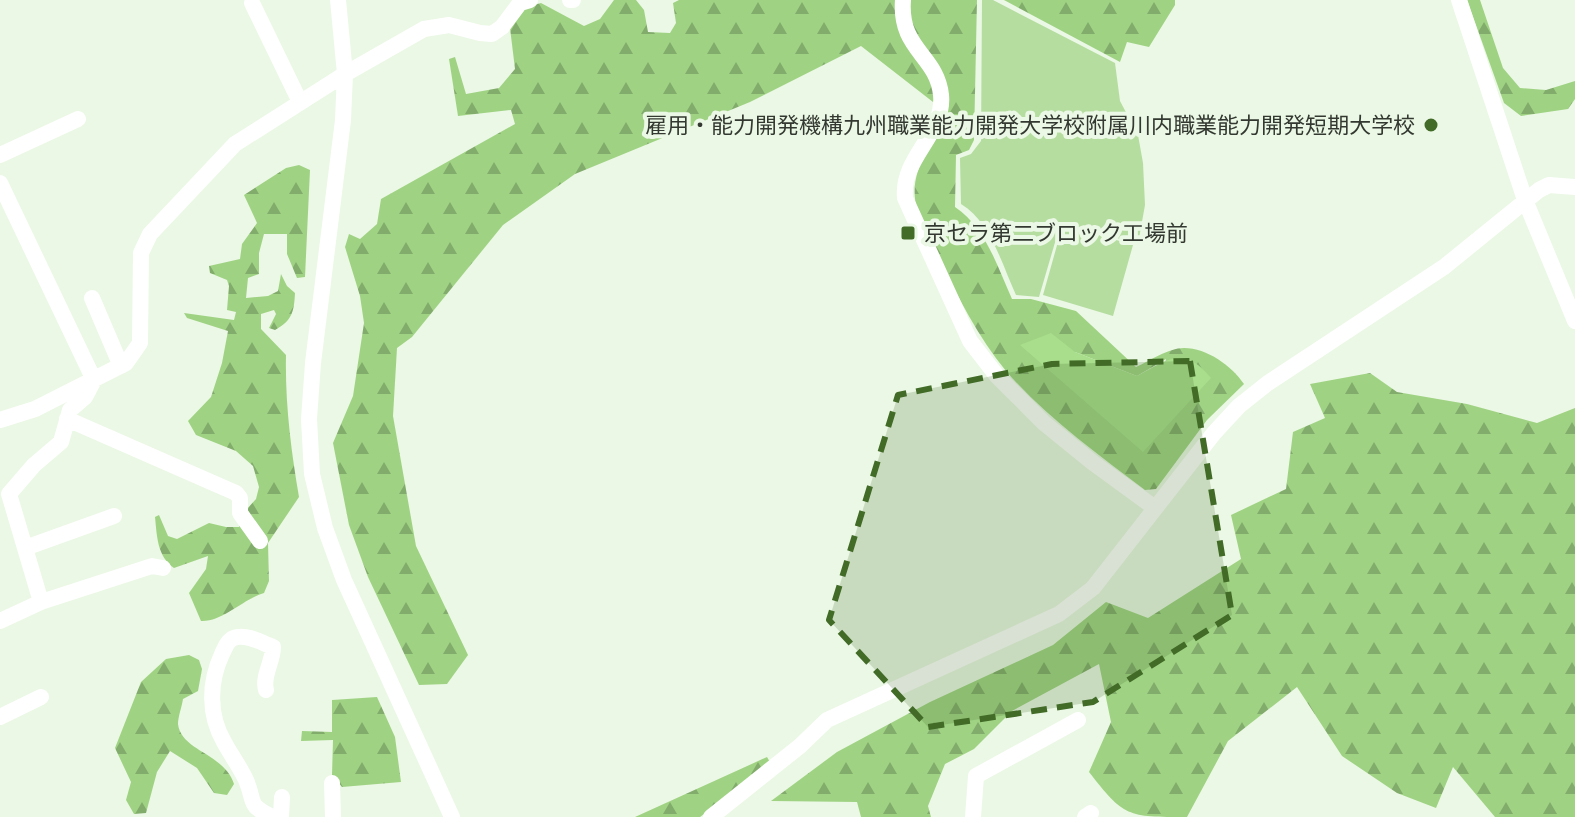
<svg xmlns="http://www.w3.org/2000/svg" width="1575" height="817" font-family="'Open Sans','Noto Sans JP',sans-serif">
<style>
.forest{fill:url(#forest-firs);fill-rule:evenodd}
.pitch{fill:#b5dda0}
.water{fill:#a9de8d}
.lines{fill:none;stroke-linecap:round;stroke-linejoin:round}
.minor{stroke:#fff;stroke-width:16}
.marked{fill:#416b27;fill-opacity:0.2;stroke:#416b27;stroke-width:6;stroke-dasharray:16 10;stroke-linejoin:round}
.poi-dot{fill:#416b27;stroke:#ebf8e5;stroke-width:3}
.labels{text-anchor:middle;stroke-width:8;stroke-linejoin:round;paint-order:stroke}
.poi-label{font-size:22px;fill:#333831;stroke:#ebf8e5;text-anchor:end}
</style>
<defs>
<pattern id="forest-firs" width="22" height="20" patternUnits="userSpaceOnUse" patternTransform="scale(2)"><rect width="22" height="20" fill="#9fd383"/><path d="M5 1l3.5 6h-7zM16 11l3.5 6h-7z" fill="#82ac6c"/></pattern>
</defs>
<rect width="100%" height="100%" fill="#ebf8e5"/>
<!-- forest -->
<path class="forest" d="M614,0H636L644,10L648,32L670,33L676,23L673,3L679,0H977L974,140L969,150L956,155L955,207C986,228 997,266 1012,299H1031L1076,311L1136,367C1150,361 1168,348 1184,348C1207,348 1232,366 1244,384L1207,420L1156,489L1145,490C1096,453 1046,417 1006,371C968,325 939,259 916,205C909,171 930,147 947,120L933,102L861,46L750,102L575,174L503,225L412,337L397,348L393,416L416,546L468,655L447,684L419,685L368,577L349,525L333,443L353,396L364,323L360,296L345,247L349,234L360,239L377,224L381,199L515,124L511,110L458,116L449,59L455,57L466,94L499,88L515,69L510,28L523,8L541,3L584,26L600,19ZM1075,352L1137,376L1166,359L1143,451Z
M1004,0H1175V5L1149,47L1127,42L1120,62Z
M1467,0H1480L1503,68L1520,88L1546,90L1575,81V99L1568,109L1521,116L1504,103Z
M299,165L310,170L305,277L297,278L287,254V234H264L259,253V274L248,278L246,298L268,296L278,291L281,274L287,286L295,293C294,312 292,321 275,330L269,328L276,314L274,310L261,314V329L286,355C285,403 291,450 299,497L268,543L269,581L264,593C243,599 223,622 201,621L189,593L206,569L208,556L174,568C157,556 157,536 155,517L159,515L168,536L177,539L209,523L226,527H239L246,510L256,499L259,487L253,466L236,451L196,435L188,421L211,397L222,363L228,331L187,318L184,313L234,320L236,312L227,310L229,286L227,280L210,273L209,266L240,259L242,244L257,223L244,195L286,168Z
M1370,373L1397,392L1467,404L1537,423L1575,408V817H1495L1453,767L1436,808L1397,793L1342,756L1297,687L1228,741L1187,817C1127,817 1124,817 1089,772L1111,722L1099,664L1012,711L974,749L945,764L928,806L931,817H861L857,802L771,801L837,752L930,702L1053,645L1106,602L1148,618L1241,559L1231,515L1286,489L1293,432L1325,418L1310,384Z
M189,655L199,660L202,669L198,691L183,699C182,706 178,717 178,724C181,751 224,753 234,784L227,795L214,793L197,768L170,751L157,772L146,813L134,814L126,800L131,782L115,748L141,682L166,659Z
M377,697L395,737L401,782L342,787L332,775L333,740L301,741L302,731L332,732V700Z
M767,757L771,764L700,817H635Z"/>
<!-- pitch -->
<path class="pitch" d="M982,0H993L1115,63L1120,101L1138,135L1143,163L1145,205L1138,244L1061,222L1039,297L1016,295C1002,265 991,222 961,204L960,158L971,154L981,141Z
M1063,224L1133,245L1113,316L1043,295Z"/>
<!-- water -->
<path class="water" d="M1051,333L1075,352L1137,376C1168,359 1184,345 1211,378L1143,452L1020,345Z"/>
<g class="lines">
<!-- minor -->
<path class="minor" d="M338,0L345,74L343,120L313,363L309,419L312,474L325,528L344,580L452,817
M570,0H573
M903,0C899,50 937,55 941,95C945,134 901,157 905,198L970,341L997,376L1044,423L1092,462L1155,508
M1459,0L1525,200L1575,321
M252,3L300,102
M0,155L78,119
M0,183L94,380
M92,298L121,366
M67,419L236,493L240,498V513L260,541
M0,420L35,409L126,363L140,343L141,253L150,234L235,144L345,74L424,29L449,25L480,33L492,34L502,27L520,3L530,0
M25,548L114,516
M41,602L9,494L34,465L61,442L70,410L85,397L94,380
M0,621L41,602L152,566L163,568
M266,690C262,676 273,662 273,647C262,643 249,635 238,637C228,638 226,646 222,654C209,682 208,714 224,742C231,755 240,767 246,780C256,803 246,804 272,817
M0,717L41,697
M332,783L333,817
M281,817L282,797
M711,817L800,746L827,720L1059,614L1093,588L1214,433L1239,406L1268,383L1444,267L1539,190L1549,185L1575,187
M973,817L976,776L1078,720
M1085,817L1091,813"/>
</g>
<!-- marked area -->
<path class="marked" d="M1190,361L1232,615L1093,702L928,727L829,620L898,395L1052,364Z"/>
<!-- markers -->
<g class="poi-dot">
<circle cx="1431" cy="125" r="8"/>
<rect x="900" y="225" width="16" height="16" rx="4"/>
</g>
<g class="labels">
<!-- poi labels -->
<g class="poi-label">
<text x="1415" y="133">雇用・能力開発機構九州職業能力開発大学校附属川内職業能力開発短期大学校</text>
<text x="924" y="241" text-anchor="start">京セラ第二ブロック工場前</text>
</g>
</g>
</svg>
